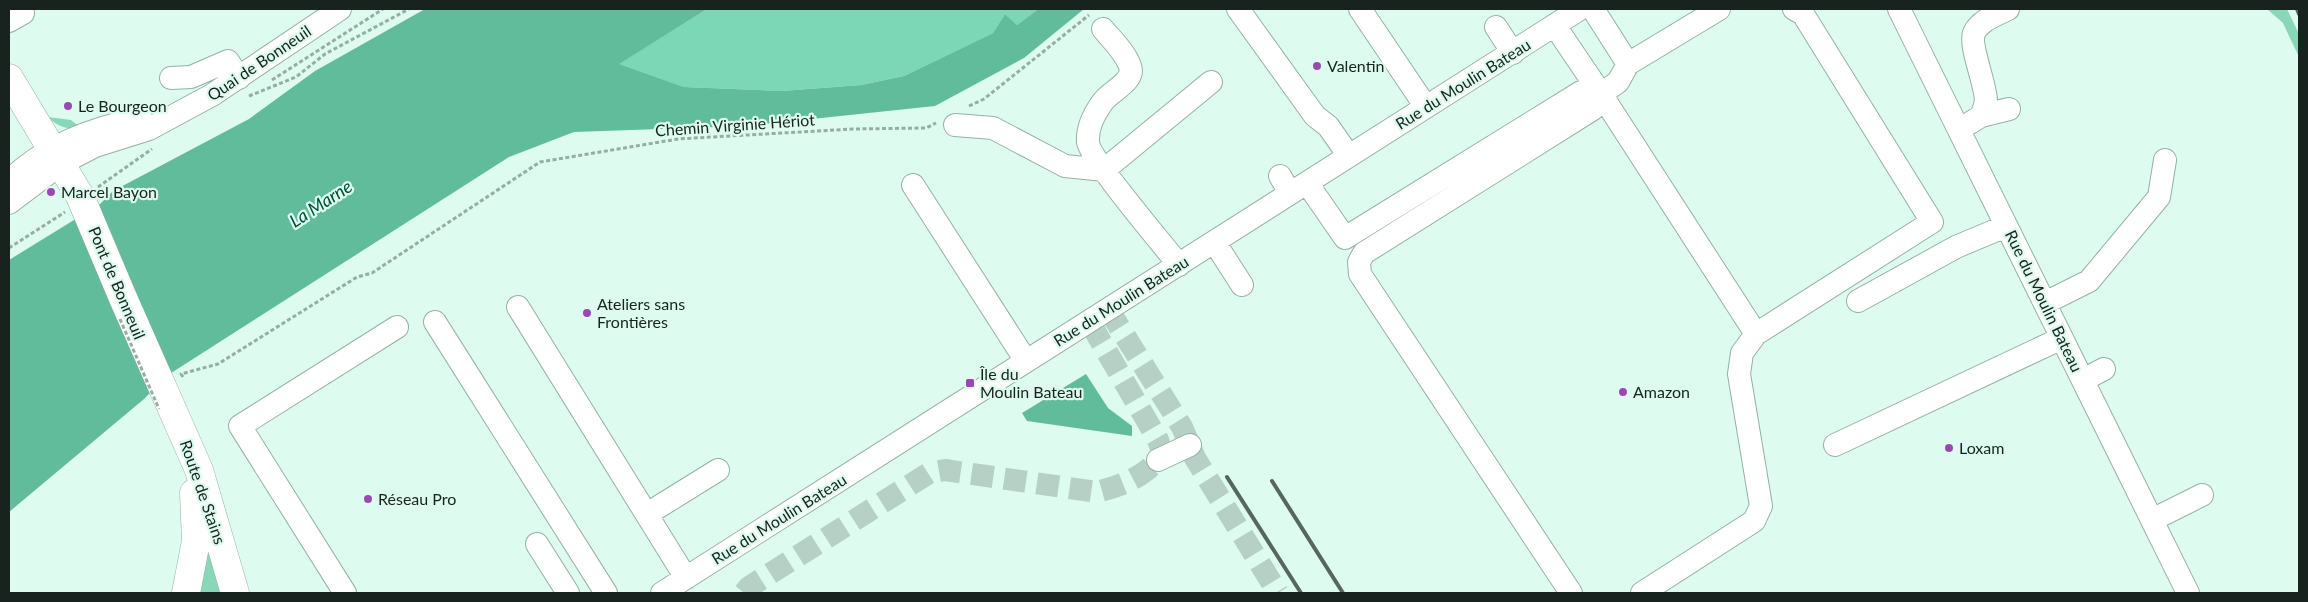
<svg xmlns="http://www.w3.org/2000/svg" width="2308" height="602" font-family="Lato,sans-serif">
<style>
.green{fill:#89d7b9}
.forest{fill:#7cd7b6}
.water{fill:#61bc9c}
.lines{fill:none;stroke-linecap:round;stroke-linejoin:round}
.minor-tunnel{stroke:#b6d0c5;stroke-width:22;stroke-dasharray:22 11;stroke-linecap:butt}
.minor-casing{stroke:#95b1a5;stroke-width:24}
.major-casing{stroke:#95b1a5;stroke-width:29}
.path{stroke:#96ada3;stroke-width:3;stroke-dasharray:4 2.5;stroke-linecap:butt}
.minor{stroke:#fff;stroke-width:22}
.major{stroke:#fff;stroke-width:28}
.rail{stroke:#566760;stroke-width:4}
.major-bridge-casing{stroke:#95b1a5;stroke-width:29;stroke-linecap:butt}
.path-bridge{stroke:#96ada3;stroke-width:3;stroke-dasharray:4 2.5;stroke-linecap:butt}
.major-bridge{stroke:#fff;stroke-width:28}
.poi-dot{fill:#9b47b4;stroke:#ddfbee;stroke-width:2}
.labels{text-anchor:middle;stroke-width:4.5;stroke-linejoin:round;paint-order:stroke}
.street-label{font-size:16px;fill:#18231f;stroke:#ddfbee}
.poi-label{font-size:16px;fill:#18231f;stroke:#ddfbee;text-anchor:start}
.water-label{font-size:18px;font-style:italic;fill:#00503b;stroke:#ddfbee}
</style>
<rect width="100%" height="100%" fill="#ddfbee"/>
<!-- green -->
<path class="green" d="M2267,9H2287L2299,34V57L2283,23Z
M48,117L71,120L80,127C67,130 58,127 48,117Z
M207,535L222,593H198Z"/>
<!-- forest -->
<path class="forest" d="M707,9H1039V10L1017,25L1005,14L993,33L904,76L861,85L782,91L684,87L618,64Z"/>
<!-- water -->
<path class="water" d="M425,9H707L619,64L684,87L782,91L861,85L904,76L993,33L1005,14L1017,25L1039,9H1084L1024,58L935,106L746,126L574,132L509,157L168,375L144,399L9,512V260L100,204L113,191L249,119L315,71Z
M1086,374L1108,408L1132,426V436L1027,421L1022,413Z"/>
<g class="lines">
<!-- minor-tunnel -->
<path class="minor-tunnel" d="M1108,309L1182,427L1195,458L1278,593
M744,593L749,587L929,473L945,470L1097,492C1120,486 1150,476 1162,452L1158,440L1089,321"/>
<!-- minor casing -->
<g class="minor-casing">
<path id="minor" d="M1238,9L1315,116L1328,126L1349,156
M1360,9L1426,107
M1593,9L1628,64
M1899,9L2188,593
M9,21L23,13L20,9
M1496,27L1513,53
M1103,29C1112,40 1125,52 1130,66C1136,82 1109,91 1102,103C1094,114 1087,128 1088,142C1089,158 1165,247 1179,265
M171,78L191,77L228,61L239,78
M1601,94L1756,334L1932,222L1803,14L1794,9
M1981,116C1983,112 1985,106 1986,101C1986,85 1969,45 1974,33C1980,20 1997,15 2008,9
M1970,123L1981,116L2009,109
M955,125L993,128L1065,166L1104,170L1211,82
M1280,176L1290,193
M9,181C46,145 91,129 141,118
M1307,183L1345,238L1581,92L1601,94L1555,26
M913,185L1026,361
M9,203L62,163L95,146L149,129L212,95L340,9
M1215,243L1242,285
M1858,301L1956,247L2006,226
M2045,303L2089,281L2159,197L2165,160
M518,307L686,578
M435,322L606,593
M2083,380L2104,369
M1835,445L2062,338
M1158,460L1190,445
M647,514L718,470
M2152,520L2202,495
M537,544L568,593
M345,593L240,426L397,327
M662,593L1580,9
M1571,593L1360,274L1359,262L1364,253L1593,109L1601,94L1618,82L1628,64L1719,9
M1642,593L1754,521L1761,506L1739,374L1742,353L1756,334"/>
</g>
<!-- major casing -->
<g class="major-casing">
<path id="major" d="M9,78L80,196
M123,298L199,470L235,593
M186,593L196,541L194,493"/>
</g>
<!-- path -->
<path class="path" d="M272,80L383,9
M249,96L296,77L325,54L409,9
M969,106L984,99L1089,15
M98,187L152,149
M9,248L65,212
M183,377L181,374L218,364L357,277L372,273L540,162L678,139L852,129L926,128L936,123"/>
<!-- minor -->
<use href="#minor" class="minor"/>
<!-- major -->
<use href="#major" class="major"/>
<!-- rail -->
<path class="rail" d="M2297,9L2299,14
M1227,477L1301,593
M1272,481L1343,593"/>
<!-- major-bridge casing -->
<g class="major-bridge-casing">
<path id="major-bridge" d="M80,196L123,298"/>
</g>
<!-- path-bridge -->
<path class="path-bridge" d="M120,319L159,409"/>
<!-- major-bridge -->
<use href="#major-bridge" class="major-bridge"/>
</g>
<!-- markers -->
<g class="poi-dot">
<circle cx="1317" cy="66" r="5"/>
<circle cx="68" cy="106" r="5"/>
<circle cx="51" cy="192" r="5"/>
<circle cx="587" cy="313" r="5"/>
<rect x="965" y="378" width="10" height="10" rx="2.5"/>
<circle cx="1623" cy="392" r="5"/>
<circle cx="1949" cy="448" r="5"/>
<circle cx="368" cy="499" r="5"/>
</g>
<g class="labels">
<!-- street labels -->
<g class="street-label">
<text transform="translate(259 63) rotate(-34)" y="6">Quai de Bonneuil</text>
<text transform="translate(1463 84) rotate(-32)" y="6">Rue du Moulin Bateau</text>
<text transform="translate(735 125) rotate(-4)" y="6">Chemin Virginie Hériot</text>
<text transform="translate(117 283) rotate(67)" y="6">Pont de Bonneuil</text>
<text transform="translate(1121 301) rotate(-32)" y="6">Rue du Moulin Bateau</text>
<text transform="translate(2044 301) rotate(64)" y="6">Rue du Moulin Bateau</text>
<text transform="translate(203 492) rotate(71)" y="6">Route de Stains</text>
<text transform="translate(779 519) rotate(-32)" y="6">Rue du Moulin Bateau</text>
</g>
<!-- poi labels -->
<g class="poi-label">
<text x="1327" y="72">Valentin</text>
<text x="78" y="112">Le Bourgeon</text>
<text x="61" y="198">Marcel Bayon</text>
<text x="597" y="310">Ateliers sans<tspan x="597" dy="18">Frontières</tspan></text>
<text x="980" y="380">Île du<tspan x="980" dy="18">Moulin Bateau</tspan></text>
<text x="1633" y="398">Amazon</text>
<text x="1959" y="454">Loxam</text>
<text x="378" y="505">Réseau Pro</text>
</g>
<!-- water labels -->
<g class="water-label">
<text transform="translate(321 204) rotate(-33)" y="6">La Marne</text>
</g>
</g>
<!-- border -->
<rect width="2308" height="602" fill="none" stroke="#18231f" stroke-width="20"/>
</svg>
